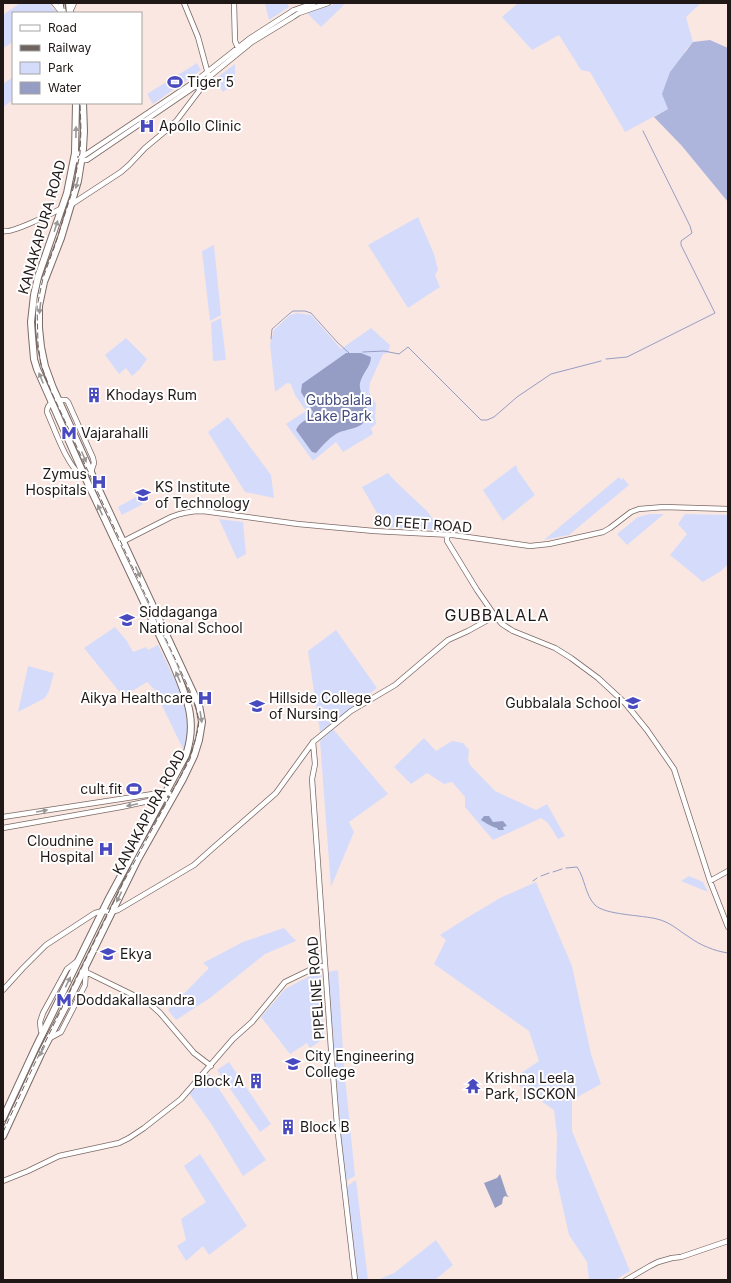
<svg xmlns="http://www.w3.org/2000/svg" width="731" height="1283" font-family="Inter,sans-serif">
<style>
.green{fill:#d5dcfb}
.forest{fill:#adb5dc}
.water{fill:#969dc4}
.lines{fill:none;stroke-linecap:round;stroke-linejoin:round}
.stream{stroke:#969dc4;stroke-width:1}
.secondary-casing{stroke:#7b6a65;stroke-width:6}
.highway-casing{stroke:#7b6a65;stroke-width:8}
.secondary{stroke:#fff;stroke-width:4.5}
.highway{stroke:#fff;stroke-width:6}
.rail{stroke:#6e635f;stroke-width:1;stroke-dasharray:6 3;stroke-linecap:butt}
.oneway{fill:#9a9796}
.labels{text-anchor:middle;stroke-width:4;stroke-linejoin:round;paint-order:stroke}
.poi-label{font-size:14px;fill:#1f1816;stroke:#fff;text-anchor:start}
.street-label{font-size:14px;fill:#1f1816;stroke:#fff}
.park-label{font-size:14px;fill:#434a7e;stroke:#fff}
.quarter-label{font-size:16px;letter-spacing:1px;fill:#1f1816;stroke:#fff}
</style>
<rect width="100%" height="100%" fill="#fae7e1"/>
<!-- green -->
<path class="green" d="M20,3H51L52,8L58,12L56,13H13V42L3,48V15Z
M266,3H287L289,7L269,20L265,4Z
M337,3H344L343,6L321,27L307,13Z
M518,3H701L686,17L693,42L685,51L668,109L625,132L590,72L581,70L559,35L532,50L502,17Z
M197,63L201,70L153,104L147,94Z
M235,64V83L223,92L215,79Z
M13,77V100L3,107V84Z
M418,217L434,254L438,270L435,275L440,287L408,308L368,245Z
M214,245L221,315L210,321L202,251Z
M297,313L311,315L341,349L371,328L390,345L388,353L383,354L370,383L369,392L376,404L375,416L376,424L371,428L373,434L343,452L336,442L313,461L286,424L306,411L295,395L291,384L287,383L275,392L270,344L274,330L290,315Z
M221,318L226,360L213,361L211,323Z
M126,338L147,359L140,369L132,376L126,368L119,374L105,355Z
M228,417L271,475L274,498L245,492L208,432Z
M516,465L518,471L535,495L503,521L483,490Z
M388,473L396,482L427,511L441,530L385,527L362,487Z
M619,477L621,480L623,478L629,485L569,535L544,540Z
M138,496L143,504L122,515L118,507Z
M650,514H664L627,545L617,534L638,517Z
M685,514L728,515V564L721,571L703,582L670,555L687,534L678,524Z
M219,519L243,522L246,554L237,559Z
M115,627L127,641L133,652L146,647L148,650L158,645L187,705L189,721V735L185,753L154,689L147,682L134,690L122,695L84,648Z
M336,630L377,688L320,732L308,651Z
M28,666L54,673L49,691L45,698L18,712Z
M333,729L388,794L349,822L354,832L331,887L320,741Z
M424,738L436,751L452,741L463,743L469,750L468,760L470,765L495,791L536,810L547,804L565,836L558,839L548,823L541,818L493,840L465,807V797L452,782L444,784L427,773L411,784L394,767Z
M689,876L703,882L708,892L681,881Z
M536,882L572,966L591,1054L601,1084L572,1100V1131L630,1271L615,1280H589L587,1262L569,1235L556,1177L557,1135L554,1110L511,1080L539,1061L529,1031L434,964L446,940L440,935L465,919L500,898Z
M284,928L296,941L265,954L210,998L176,1020L168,1010L209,968L203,963L243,942Z
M321,970L323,1039L310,1048L307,1043L290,1054L261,1017L285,989Z
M338,970L344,1067L355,1176L346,1181L339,1119L328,972Z
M229,1062L271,1124L260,1132L217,1070Z
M209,1074L266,1160L243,1176L212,1125L189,1093Z
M200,1154L247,1226L209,1255L203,1246L186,1261L177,1246L186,1240L181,1219L206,1202L184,1166Z
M356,1180L368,1280H356L347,1186Z
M436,1240L453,1265L435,1280H377L394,1273Z"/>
<!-- forest -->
<path class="forest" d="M710,40L728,48V202L682,146L654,117L668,109L662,94L670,72L693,42Z"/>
<!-- water -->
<path class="water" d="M346,353H361L371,357C371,367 362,373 360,383C358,394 370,405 367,416C364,430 346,428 336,434C328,439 322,446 316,453L312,452L296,430C300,420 309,421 313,412L301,392L302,384Z
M484,816H489L493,822L503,821L507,826L503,827L504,830H498L497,828C494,828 484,822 481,820Z
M500,1174L507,1195L509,1197L505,1196L503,1198L502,1204L495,1208L484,1183L497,1178Z"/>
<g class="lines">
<!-- stream -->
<path class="stream" d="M271,339L272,329L289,314L293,311H305L311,313L337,342L349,353
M363,352L384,351L399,354L408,347L481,420H487L494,417L517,397L551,374L601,361
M606,359L627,357L715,313L681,245V241L692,233L690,226L643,131
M566,868L577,867C585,878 585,895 595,905C605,915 642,915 657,919C670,922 678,930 689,937C700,945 714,951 728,953
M553,872L562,869
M541,876L549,873
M533,881L537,878"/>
<!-- secondary casing -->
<g class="secondary-casing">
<path id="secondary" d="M54,3L62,13
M184,3L198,37L208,74
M234,3L235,41L239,50
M70,12L74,3
M75,153L85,155L197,80L249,39L294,10L314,3
M74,160H87L209,77L252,42L293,17L299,13L328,3
M72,204L121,172L129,165L145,148L169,128L177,120L199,91L198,83
M3,231C11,234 53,213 62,208
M58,400H66L68,402L93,458L94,463L91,472
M52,403C48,405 47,408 47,412C55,430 67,466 82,476L84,475
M447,537V541L477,590L495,616L502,624L513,631L555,648L571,658L598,678L625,703L647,730L674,769L710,881L728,927
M116,545L171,517C181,513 192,511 203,511L298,524L374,531L453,535L530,546L549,544L603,532L610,528L631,512L639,509L664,507L728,509
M313,742L315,764L312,779L331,1049L337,1125L355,1280
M3,817L166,792L173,795
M3,828L121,807L163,798L169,801
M710,881L728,871
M86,972L131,994L150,1004L160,1013L194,1053L211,1066
M3,990L23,968L46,945L95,913L103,911L111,912L118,910L194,865L213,848L276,793L313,742L351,711L395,685L448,640L468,631L495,616
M43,1032L41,1031L40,1022L43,1013L67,969L76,962
M50,1038L61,1032L85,985L86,969
M3,1181L28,1171L59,1156L119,1143L129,1138L144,1128L181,1099L233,1039L252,1022L285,982L316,967L321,966L325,967
M626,1280L650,1266L658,1262L672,1258L681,1257L728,1241"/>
</g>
<!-- highway casing -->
<g class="highway-casing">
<path id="highway" d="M61,3L63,13
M69,3L70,13
M3,1118L35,1049L108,900L186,755C198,720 186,696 173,664L84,475L37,369L34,359L32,336L31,322L34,295L38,277L67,193L75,153L76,103
M3,1136L41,1054L68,1002L138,859L183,779L194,756L199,740L202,722L199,705L192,690L99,490L53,388L45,366L41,347L39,328V306L44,282L61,238L78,181L83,149L84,131L83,103"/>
</g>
<!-- secondary -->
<use href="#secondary" class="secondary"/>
<!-- highway -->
<use href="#highway" class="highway"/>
<!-- rail -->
<path class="rail" d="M63,3L65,13
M3,1132L34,1065L123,883L190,759L198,729L199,720L197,712L190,691L118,536L51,391L41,365L38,344L37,307L43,278L54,248L73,189L80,153L81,129L80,103"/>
</g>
<!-- one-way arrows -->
<defs><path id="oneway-solid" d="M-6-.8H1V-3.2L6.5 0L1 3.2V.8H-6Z"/></defs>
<g class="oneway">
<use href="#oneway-solid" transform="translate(76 132) rotate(-89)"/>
<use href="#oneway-solid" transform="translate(77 183) rotate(103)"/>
<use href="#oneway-solid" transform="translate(56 226) rotate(-72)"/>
<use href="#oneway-solid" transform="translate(40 308) rotate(97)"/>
<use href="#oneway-solid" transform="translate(41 378) rotate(-112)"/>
<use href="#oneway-solid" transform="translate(84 457) rotate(66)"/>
<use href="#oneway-solid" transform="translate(100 510) rotate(-115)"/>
<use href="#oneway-solid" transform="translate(138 572) rotate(66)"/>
<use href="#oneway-solid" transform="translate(178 677) rotate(-113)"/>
<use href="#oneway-solid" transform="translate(201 717) rotate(81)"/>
<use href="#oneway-solid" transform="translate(132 805) rotate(168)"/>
<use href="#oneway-solid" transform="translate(42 811) rotate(-10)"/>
<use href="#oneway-solid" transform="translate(119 897) rotate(116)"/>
<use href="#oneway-solid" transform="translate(68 982) rotate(-64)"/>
<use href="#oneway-solid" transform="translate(42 1051) rotate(117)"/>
</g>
<!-- icons -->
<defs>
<g id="stadium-bare" transform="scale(1.2)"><path d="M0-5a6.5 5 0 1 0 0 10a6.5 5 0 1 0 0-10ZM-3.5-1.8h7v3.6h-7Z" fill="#494ac0" stroke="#fff" stroke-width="2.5" paint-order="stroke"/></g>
<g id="hospital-bare" transform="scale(1.2)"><path d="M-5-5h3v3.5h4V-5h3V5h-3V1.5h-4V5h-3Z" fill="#494ac0" stroke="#fff" stroke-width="2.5" paint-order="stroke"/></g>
<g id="building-bare" transform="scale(1.2)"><path d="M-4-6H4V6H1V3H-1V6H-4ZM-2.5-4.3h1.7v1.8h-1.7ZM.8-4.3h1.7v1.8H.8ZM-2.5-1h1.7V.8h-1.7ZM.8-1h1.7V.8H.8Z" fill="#494ac0" stroke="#fff" stroke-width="2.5" paint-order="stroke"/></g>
<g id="metro-bare" transform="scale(1.2)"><path d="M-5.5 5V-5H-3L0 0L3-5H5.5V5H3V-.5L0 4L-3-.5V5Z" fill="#494ac0" stroke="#fff" stroke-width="2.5" paint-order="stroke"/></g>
<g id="university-bare" transform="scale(1.2)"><path d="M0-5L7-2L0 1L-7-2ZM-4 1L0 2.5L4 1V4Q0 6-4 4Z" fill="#494ac0" stroke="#fff" stroke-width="2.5" paint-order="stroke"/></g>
<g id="school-bare" transform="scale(1.2)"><path d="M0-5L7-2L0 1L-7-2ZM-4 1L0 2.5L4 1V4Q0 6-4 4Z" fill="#494ac0" stroke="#fff" stroke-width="2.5" paint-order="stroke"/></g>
<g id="temple-bare" transform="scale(1.2)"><path d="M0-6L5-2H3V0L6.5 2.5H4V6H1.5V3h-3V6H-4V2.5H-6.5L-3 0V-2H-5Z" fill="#494ac0" stroke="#fff" stroke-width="2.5" paint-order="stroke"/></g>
</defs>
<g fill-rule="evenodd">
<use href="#stadium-bare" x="175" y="82"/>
<use href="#hospital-bare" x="147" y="126"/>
<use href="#building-bare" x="94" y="395"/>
<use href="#metro-bare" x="69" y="433"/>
<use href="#hospital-bare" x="99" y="482"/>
<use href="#university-bare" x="143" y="495"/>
<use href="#school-bare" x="127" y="620"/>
<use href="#hospital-bare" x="205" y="698"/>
<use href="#school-bare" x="633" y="703"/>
<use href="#university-bare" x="257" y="706"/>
<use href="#stadium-bare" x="134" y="789"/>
<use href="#hospital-bare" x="106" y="849"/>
<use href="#school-bare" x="108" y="954"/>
<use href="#metro-bare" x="64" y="1000"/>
<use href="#university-bare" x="293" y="1064"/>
<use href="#building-bare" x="256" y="1081"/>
<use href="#temple-bare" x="473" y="1086"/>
<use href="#building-bare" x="288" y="1127"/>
</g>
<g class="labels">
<!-- poi labels -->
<g class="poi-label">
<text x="187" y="87">Tiger 5</text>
<text x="159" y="131">Apollo Clinic</text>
<text x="106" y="400">Khodays Rum</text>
<text x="81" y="438">Vajarahalli</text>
<text x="87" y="479" text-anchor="end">Zymus<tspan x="87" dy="16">Hospitals</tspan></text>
<text x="155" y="492">KS Institute<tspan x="155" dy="16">of Technology</tspan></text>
<text x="139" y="617">Siddaganga<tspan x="139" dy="16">National School</tspan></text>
<text x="193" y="703" text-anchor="end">Aikya Healthcare</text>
<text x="269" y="703">Hillside College<tspan x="269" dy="16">of Nursing</tspan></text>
<text x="621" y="708" text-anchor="end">Gubbalala School</text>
<text x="122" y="794" text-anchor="end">cult.fit</text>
<text x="94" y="846" text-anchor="end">Cloudnine<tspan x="94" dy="16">Hospital</tspan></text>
<text x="120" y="959">Ekya</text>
<text x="76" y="1005">Doddakallasandra</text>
<text x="305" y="1061">City Engineering<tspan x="305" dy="16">College</tspan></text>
<text x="485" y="1083">Krishna Leela<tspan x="485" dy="16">Park, ISCKON</tspan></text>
<text x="244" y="1086" text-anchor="end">Block A</text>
<text x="300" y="1132">Block B</text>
</g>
<!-- street labels -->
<g class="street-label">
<text transform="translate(42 227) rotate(-74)" y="5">KANAKAPURA ROAD</text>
<text transform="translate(423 524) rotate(4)" y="5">80 FEET ROAD</text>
<text transform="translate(149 812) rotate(-62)" y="5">KANAKAPURA ROAD</text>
<text transform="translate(316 988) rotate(-94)" y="5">PIPELINE ROAD</text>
</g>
<!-- park labels -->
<g class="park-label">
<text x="339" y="405">Gubbalala<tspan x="339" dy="16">Lake Park</tspan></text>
</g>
<!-- quarter labels -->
<g class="quarter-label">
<text x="497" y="621">GUBBALALA</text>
</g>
</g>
<!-- border -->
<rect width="731" height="1283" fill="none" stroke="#1f1816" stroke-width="8"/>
<!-- legend -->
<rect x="12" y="12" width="130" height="92" fill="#ffffff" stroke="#a5a3a2"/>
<rect x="20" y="25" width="20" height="6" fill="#ffffff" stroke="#a5a3a2"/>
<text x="48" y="32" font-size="12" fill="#1f1816">Road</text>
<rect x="20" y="45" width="20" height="6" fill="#6e635f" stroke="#a5a3a2"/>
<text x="48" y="52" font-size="12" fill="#1f1816">Railway</text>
<rect x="20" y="62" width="20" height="12" fill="#d5dcfb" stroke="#a5a3a2"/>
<text x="48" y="72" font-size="12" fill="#1f1816">Park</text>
<rect x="20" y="82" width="20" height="12" fill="#969dc4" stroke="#a5a3a2"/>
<text x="48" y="92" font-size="12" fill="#1f1816">Water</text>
</svg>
